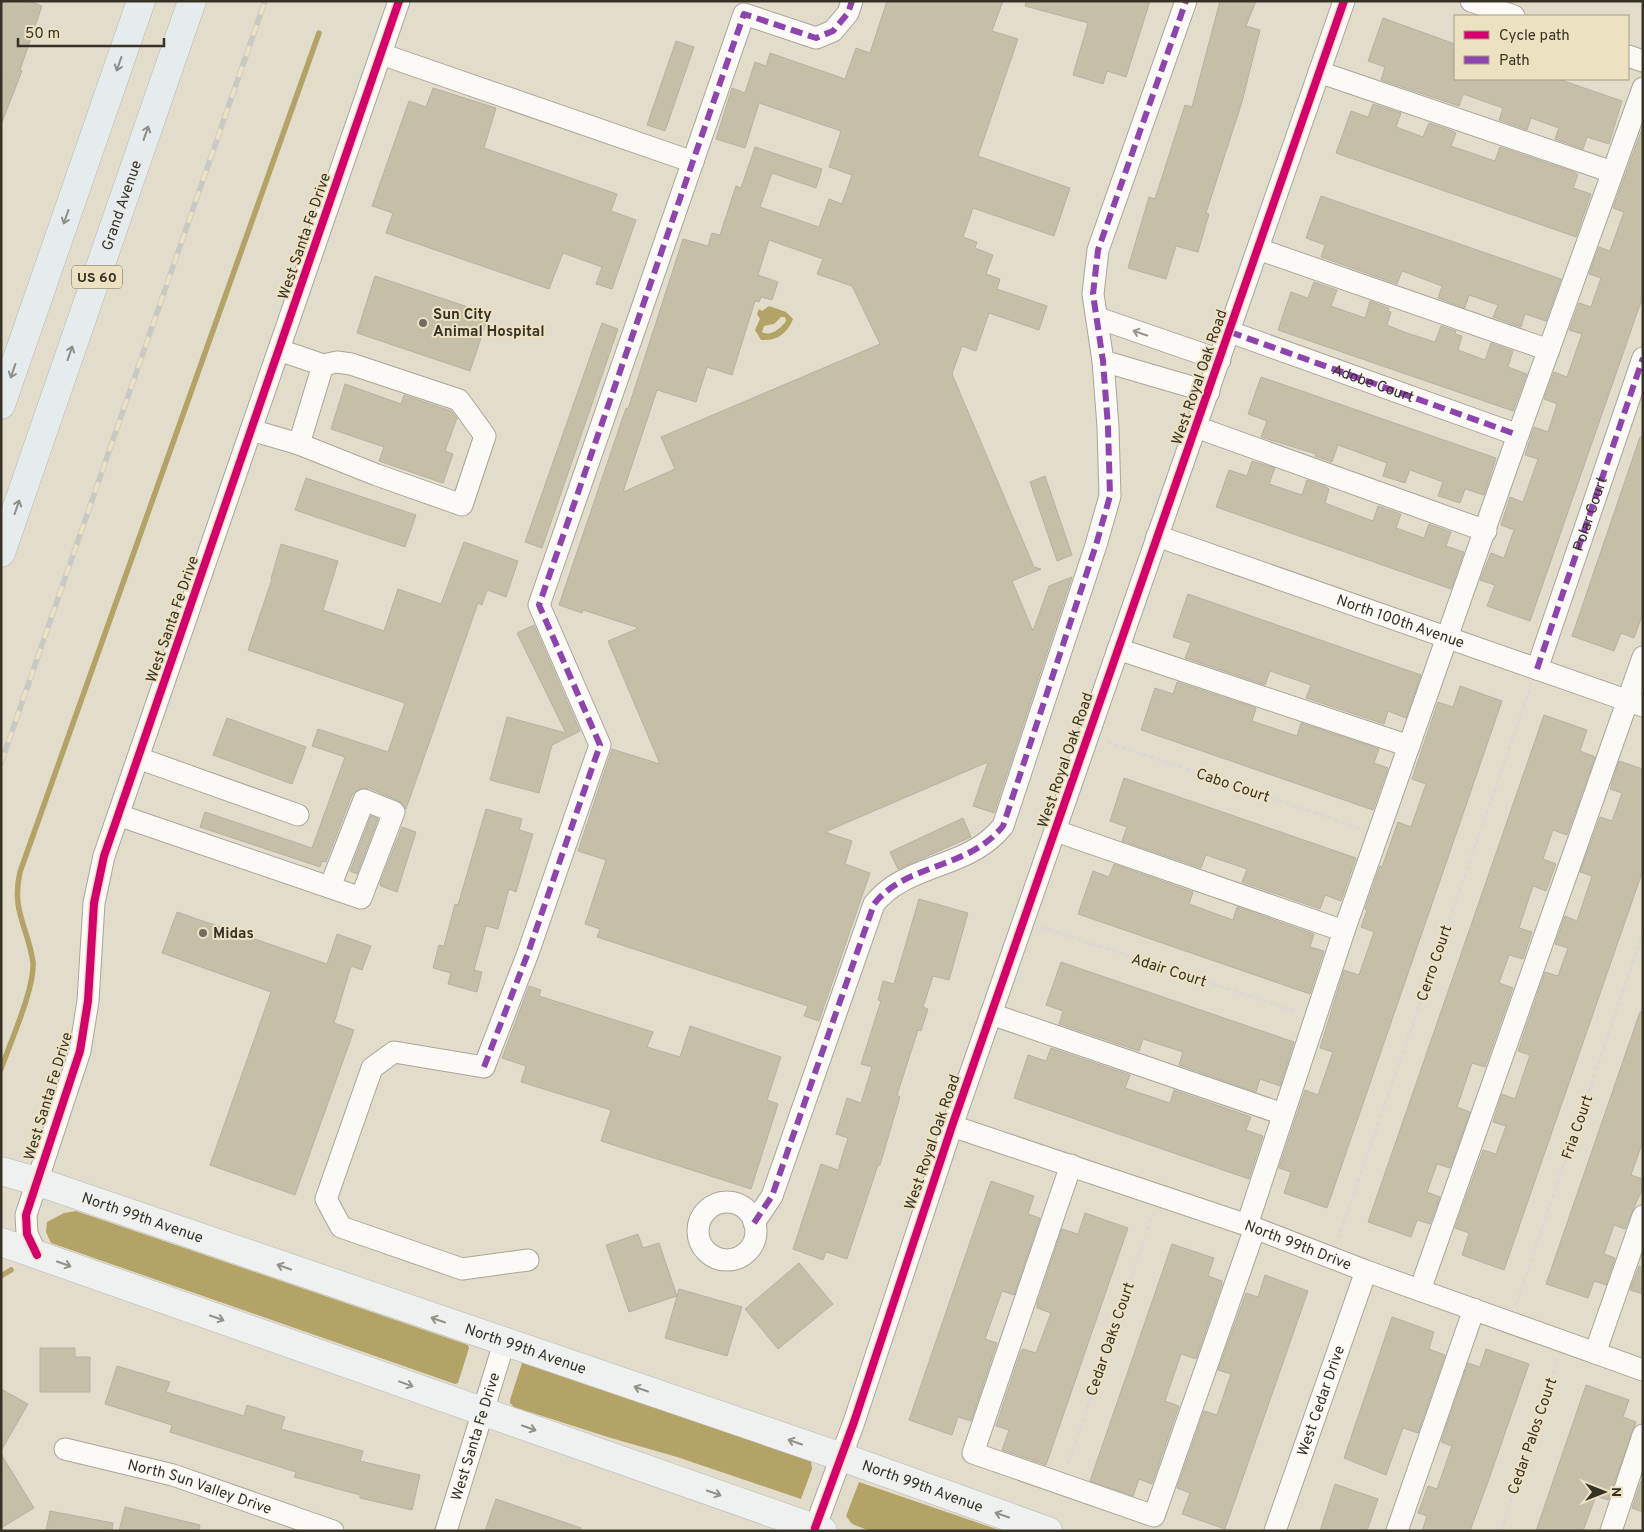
<svg xmlns="http://www.w3.org/2000/svg" width="1644" height="1532" font-family="Overpass,sans-serif">
<style>
.water{fill:#b4a366;fill-rule:evenodd}
.lines{fill:none;stroke-linecap:round;stroke-linejoin:round}
.stream{stroke:#b4a366;stroke-width:5.5}
.building{fill:#c6bfa8;stroke:#b5b2a3;fill-rule:evenodd}
.minor-casing{stroke:#a9a598;stroke-width:23}
.major-casing{stroke:#b5b8b4;stroke-width:29}
.highway-casing{stroke:#b5b8b4;stroke-width:29}
.path{stroke:#dad8d3;stroke-width:3;stroke-dasharray:5 2.5;stroke-linecap:butt}
.minor{stroke:#fbfaf7;stroke-width:21}
.major{stroke:#eff1f1;stroke-width:28}
.highway{stroke:#e6ebed;stroke-width:28}
.rail-casing{stroke:#c9c9c3;stroke-width:5.5}
.rail{stroke:#ece2c1;stroke-width:4;stroke-dasharray:11;stroke-linecap:butt}
.quiet{stroke:#8e44ad;stroke-width:6;stroke-dasharray:12 6;stroke-linecap:butt}
.cycleway-casing{stroke:#ece2c1;stroke-width:11}
.cycleway{stroke:#d6006c;stroke-width:8}
.oneway{stroke:#8e8e89}
.oneway2{stroke:#98968e}
.oneway3{stroke:#92928b}
.poi-dot{fill:#726e5f;stroke:#ece2c1;stroke-width:2}
.labels{text-anchor:middle;stroke-width:4;stroke-linejoin:round;paint-order:stroke}
.shield{fill:#ece2c1;stroke:#6d6754;stroke-width:1}
.shield-label{font-size:14px;font-weight:bold;fill:#363225}
.street-label{font-size:15px;fill:#363225;stroke:#ece2c1}
.poi-label{font-size:15px;font-weight:bold;fill:#363225;stroke:#ece2c1;text-anchor:start}
</style>
<rect width="100%" height="100%" fill="#e2ddcb"/>
<!-- water -->
<path class="water" d="M769,306L786,312L793,319C787,334 777,341 761,340L755,330L760,319L757,314L759,309L762,311ZM781,317H785L786,321C781,328 771,337 762,332L764,326L774,324Z
M76,1211L468,1345L469,1348L458,1383L455,1384L51,1243L46,1232L47,1222L64,1213Z
M522,1363L811,1461L812,1469L801,1499L677,1457L611,1438L514,1407L510,1403V1400Z
M859,1482L1002,1531H870L852,1524L846,1516Z"/>
<g class="lines">
<!-- stream -->
<path class="stream" d="M1,1069C10,1043 35,988 33,962C28,927 11,911 20,872L319,33
M1,1276L11,1270"/>
</g>
<!-- building -->
<path class="building" d="M1,1H29L42,6L20,70L22,71L2,122Z
M887,1H1003L992,31L1018,39L978,156L1070,188L1054,236L973,208L963,237L977,242L975,248L993,255L986,274L1000,279L997,289L1047,306L1039,330L989,313L976,351L962,346L952,374L1034,567L1041,569L1012,581L1033,631L1049,586L1072,577L994,813L973,806L988,762L825,832L852,841L845,864L870,873L819,1021L804,1016L808,1006L597,937L600,929L585,924L606,860L578,851L612,749L660,764L608,641L639,628L583,610L582,613L559,605L626,408L628,409L683,239L708,246L712,233L720,235L736,186L741,188L755,147L822,169L816,188L772,173L760,207L819,227L829,199L842,204L852,175L829,167L841,131L759,103L745,148L716,139L732,88L745,93L755,62L766,66L770,53L845,79L856,48L870,53ZM769,240L823,259L817,274L852,286L880,344L661,437L675,469L623,492L657,390L696,402L707,367L732,375L755,301L759,302L761,297L772,300L778,282L758,275Z
M1026,1H1150L1126,77L1107,71L1103,84L1073,75L1088,23L1025,6Z
M1220,1H1256L1246,26L1260,30L1242,102L1206,213L1209,214L1198,252L1176,246L1166,279L1128,268L1149,197L1155,199L1185,105L1192,107Z
M1383,18L1455,44V79H1558L1622,101L1609,144L1587,137L1583,149L1555,139L1559,128L1531,118L1527,130L1499,120L1503,108L1463,94L1459,106L1381,80L1385,67L1368,61Z
M676,41L694,47L665,131L647,125Z
M433,88L496,108L484,148L617,194L611,211L636,220L612,289L596,284L602,267L563,253L549,289L386,233L393,213L372,206L409,101L426,107Z
M1373,104L1401,113L1396,127L1423,137L1429,123L1450,130L1456,133L1451,146L1495,161L1500,147L1574,172L1578,175L1573,188L1591,194L1576,237L1336,153L1351,111L1368,117Z
M1643,126V296L1530,621L1487,606L1495,585L1480,580L1491,553L1504,558L1514,530L1501,525L1510,497L1523,502L1538,459L1525,455L1534,427L1548,432L1557,404L1544,399L1554,372L1567,377L1582,334L1569,330L1579,303L1591,307L1601,278L1589,274L1599,247L1610,251L1624,212L1613,208Z
M1321,196L1561,279L1546,321L1525,314L1521,327L1493,317L1498,305L1469,295L1465,308L1438,298L1442,286L1402,271L1397,284L1321,257L1325,245L1306,238Z
M375,276L489,314L470,371L357,333Z
M1314,282L1337,290L1331,306L1365,318L1370,301L1389,308L1388,311L1391,312L1387,325L1404,332L1435,342L1441,326L1456,331L1455,334L1462,336L1458,350L1485,360L1491,343L1513,351L1508,367L1527,374L1513,411L1278,330L1291,292L1308,298Z
M602,323L618,329L542,548L525,542Z
M1261,377L1496,458L1484,495L1465,489L1460,503L1438,496L1443,482L1410,470L1405,483L1383,476L1387,463L1338,445L1332,462L1315,456L1316,454L1261,437L1267,421L1248,414Z
M345,384L401,404L404,395L451,411L457,418L445,451L453,454L443,483L379,461L384,447L331,429Z
M1640,437H1643V613L1634,638L1621,633L1614,651L1572,636Z
M1252,461L1275,468L1269,484L1302,495L1307,480L1324,486L1329,489L1325,503L1343,510L1373,521L1378,506L1401,514L1396,528L1424,538L1429,524L1451,532L1446,546L1464,552L1451,589L1216,507L1229,470L1247,476Z
M1045,476L1072,555L1057,561L1030,482Z
M306,478L416,515L405,547L295,510Z
M464,542L518,561L506,597L487,590L482,605L478,603L406,809L399,801L369,788L357,790L352,795L326,862L322,861L320,867L200,827L205,812L312,848L345,757L312,746L318,729L388,752L405,703L248,650L272,579H271L281,544L338,561L323,610L384,631L398,589L441,604Z
M1188,594L1421,675L1406,718L1388,711L1384,724L1306,698L1311,685L1270,671L1265,685L1185,658L1191,643L1173,637Z
M534,625L580,731L552,745L539,793L490,780L507,717L566,733L517,633Z
M1177,682L1256,708L1252,721L1297,736L1301,723L1379,749L1374,763L1388,768L1373,810L1141,730L1155,688L1173,694Z
M1460,686L1502,701L1327,1208L1284,1193L1291,1172L1279,1168L1305,1090L1318,1095L1333,1052L1320,1048L1344,970L1359,975L1374,932L1361,927L1367,910L1365,909L1380,866L1382,867L1398,822L1411,827L1426,784L1412,779L1438,702L1453,707Z
M1544,715L1587,730L1580,751L1595,757L1567,835L1553,830L1543,859L1556,864L1546,891L1533,886L1519,928L1532,932L1523,959L1509,955L1499,983L1513,988L1485,1067L1472,1063L1457,1107L1470,1112L1450,1168L1437,1164L1427,1192L1440,1197L1430,1224L1417,1220L1411,1237L1368,1222Z
M227,718L306,747L292,784L213,755Z
M1619,761L1643,769V870L1504,1270L1462,1255L1469,1233L1455,1228L1483,1150L1496,1154L1506,1126L1493,1122L1502,1094L1515,1099L1530,1055L1518,1051L1545,972L1558,976L1568,948L1555,944L1565,916L1577,921L1592,876L1580,872L1600,817L1612,821L1622,793L1610,789Z
M1124,778L1356,858L1341,901L1325,895L1320,909L1242,882L1247,869L1206,855L1201,868L1122,841L1127,827L1110,821Z
M486,809L522,819L519,830L533,834L516,892L509,889L498,929L486,926L474,970L482,972L477,992L448,984L451,973L433,968L439,945L444,946L455,904L458,905Z
M371,816L378,819L357,874L350,871Z
M963,818L971,837L898,869L890,852Z
M402,827L416,832L397,892L381,886L380,883Z
M1114,864L1193,892L1189,904L1233,920L1237,907L1314,934L1310,947L1324,951L1310,994L1078,914L1093,871L1109,877Z
M919,899L968,913L949,980L933,976L923,1007L928,1009L921,1031L918,1030L897,1095L900,1097L880,1165H878L847,1259L826,1252L823,1260L793,1249L821,1164L838,1170L848,1138L836,1134L847,1098L861,1103L872,1067L861,1064L881,1001L878,1000L883,981L894,984Z
M177,912L327,964L337,934L371,946L362,970L351,966L334,1023L354,1030L295,1195L210,1165L271,992L162,953Z
M1061,962L1294,1042L1280,1086L1260,1079L1256,1092L1179,1065L1183,1052L1143,1039L1139,1051L1059,1024L1063,1011L1046,1005Z
M529,986L541,990L539,996L653,1032L647,1047L680,1057L690,1026L781,1057L767,1100L778,1104L751,1189L601,1141L611,1110L521,1082L526,1066L502,1058Z
M1640,1012H1643V1141L1631,1175L1643,1179V1187L1625,1229L1614,1225L1604,1254L1615,1258L1606,1285L1594,1281L1588,1298L1546,1284Z
M1051,1048L1130,1075L1125,1088L1170,1103L1174,1090L1251,1117L1246,1130L1263,1136L1249,1179L1014,1098L1028,1055L1046,1061Z
M991,1181L1034,1196L1028,1214L1040,1218L1014,1295L1002,1291L985,1339L997,1343L971,1421L958,1417L952,1435L909,1420Z
M1085,1213L1128,1228L1046,1465L1002,1450L1009,1430L996,1426L1021,1351L1023,1349L1036,1353L1051,1313L1037,1308V1304L1062,1229L1078,1234Z
M638,1234L643,1248L659,1243L677,1296L629,1312L606,1245Z
M1172,1244L1214,1258L1208,1276L1222,1281V1284L1196,1359L1181,1354L1165,1401L1179,1406L1152,1484L1139,1479L1133,1496L1090,1481Z
M799,1263L833,1304L778,1349L745,1309Z
M1639,1266L1643,1268V1294L1630,1290Z
M1265,1275L1308,1291L1225,1529L1182,1514L1190,1493L1177,1488L1204,1411L1217,1415L1231,1374L1218,1370L1246,1293L1258,1297Z
M679,1289L742,1307L727,1356L665,1338Z
M1392,1317L1434,1332L1429,1349L1445,1355L1418,1433L1403,1428L1386,1475L1344,1458Z
M40,1348H75V1357H90V1392H40Z
M1486,1349L1529,1364L1489,1479L1470,1531H1422L1427,1516L1418,1513L1428,1486L1437,1489L1452,1446L1441,1442L1468,1363L1480,1367Z
M117,1366L170,1382L166,1392L244,1416L247,1405L285,1417L281,1429L363,1451L360,1461L420,1475L412,1510L360,1498V1495L294,1477L296,1472L170,1432L172,1425L105,1404Z
M1586,1385L1629,1400L1623,1417L1636,1422L1608,1500L1596,1496L1583,1531H1536Z
M1,1389L28,1404L1,1451Z
M1,1454L34,1508L1,1528Z
M1641,1481L1643,1482V1512L1632,1508Z
M1335,1484L1378,1499L1367,1531H1320Z
M496,1499L581,1528L580,1531H485Z
M125,1507L200,1525L199,1531H119Z
M50,1511L113,1523L112,1531H46Z"/>
<g class="lines">
<!-- minor casing -->
<g class="minor-casing">
<g id="minor">
<path d="M1471,1L1514,16"/>
<path d="M381,54L693,162"/>
<path d="M1628,56L1643,61"/>
<path d="M1319,72L1612,172"/>
<path d="M1258,249L1549,350"/>
<path d="M1098,318L1220,360"/>
<path d="M1230,332L1518,435"/>
<path d="M1103,361L1209,392"/>
<path d="M1196,427L1486,531"/>
<path d="M251,430L299,444L323,365L279,350"/>
<path d="M299,444L377,475L462,505L485,436L459,400L351,364L337,362L323,365"/>
<path id="s1" d="M1157,536L1643,706"/>
<path d="M1118,649L1409,746"/>
<path id="s2" d="M1537,669L1643,358"/>
<path d="M138,758L298,815"/>
<path d="M118,815L361,898L394,812L364,800L330,887"/>
<path d="M1056,831L1344,931"/>
<path d="M991,1014L1283,1114"/>
<path id="s3" d="M952,1126L1247,1225L1366,1271L1643,1370"/>
<path d="M1071,1165L973,1453L1154,1516L1255,1228"/>
<circle cx="727" cy="1231" r="29"/>
<path d="M754,1223L772,1196L874,904C902,868 955,868 989,840C994,836 999,831 1003,826L1096,545L1110,496L1108,427L1103,361L1093,294L1098,250L1186,1"/>
<path d="M1247,1225L1344,931L1518,435L1643,88"/>
<path d="M37,1255L27,1234L26,1215L80,1051L88,1001L94,903L104,856L399,1"/>
<path d="M528,1260L462,1269L341,1227L326,1199L372,1068L394,1052L484,1067L528,953L600,745L539,605L744,14L816,38L833,31L848,13L852,1"/>
<path d="M1420,1290L1643,657"/>
<path d="M1595,1353L1643,1216"/>
<path id="s4" d="M65,1449L173,1475L333,1531"/>
<path d="M815,1528L854,1422L952,1126L1344,1"/>
<path id="s5" d="M446,1531L504,1343"/>
<path id="s6" d="M1275,1531L1366,1271"/>
<path d="M1397,1531L1474,1309"/>
<path d="M1611,1531L1643,1435"/>
</g>
</g>
<!-- major casing -->
<g class="major-casing">
<g id="major">
<path id="s7" d="M1,1171L36,1181L842,1457L1048,1531"/>
<path d="M1,1242L823,1531"/>
</g>
</g>
<!-- highway casing -->
<g class="highway-casing">
<g id="highway">
<path d="M1,405L141,1"/>
<path id="s8" d="M1,553L192,1"/>
</g>
</g>
<!-- path -->
<path class="path" d="M1107,742L1359,828
M1041,927L1298,1012
M1338,1239L1531,686
M1516,1305L1643,932
M1068,1465L1153,1213
M1501,1531L1558,1359"/>
<!-- minor -->
<use href="#minor" class="minor"/>
<!-- major -->
<use href="#major" class="major"/>
<!-- highway -->
<use href="#highway" class="highway"/>
<!-- rail casing -->
<g class="rail-casing">
<path id="rail" d="M1,763L265,1"/>
</g>
<!-- rail -->
<use href="#rail" class="rail"/>
<!-- quiet -->
<g class="quiet">
<path id="s9" d="M1230,332L1518,435"/>
<path d="M1537,669L1643,358"/>
<path d="M484,1067L528,953L600,745L539,605L744,14L816,38L833,31L848,13L852,1"/>
<path d="M754,1223L772,1196L874,904C902,868 955,868 989,840C994,836 999,831 1003,826L1096,545L1110,496L1108,427L1103,361L1093,294L1098,250L1186,1"/>
</g>
<!-- cycleway casing -->
<g class="cycleway-casing">
<path id="cycleway" d="M37,1255L27,1234L26,1215L80,1051L88,1001L94,903L104,856L399,1
M815,1528L854,1422L952,1126L1344,1"/>
</g>
<!-- cycleway -->
<use href="#cycleway" class="cycleway"/>
</g>
<!-- one-way arrows -->
<defs><path id="oneway-shaft" d="M-6 0H5M1.5-3L5.5 0L1.5 3" fill="none" stroke-width="1.6" stroke-linecap="round" stroke-linejoin="round" transform="scale(1.25)"/></defs>
<g class="oneway">
<use href="#oneway-shaft" transform="translate(119 64) rotate(109)"/>
<use href="#oneway-shaft" transform="translate(146 133) rotate(-71)"/>
<use href="#oneway-shaft" transform="translate(66 217) rotate(109)"/>
<use href="#oneway-shaft" transform="translate(70 353) rotate(-71)"/>
<use href="#oneway-shaft" transform="translate(13 371) rotate(109)"/>
<use href="#oneway-shaft" transform="translate(17 507) rotate(-71)"/>
</g>
<use class="oneway2" href="#oneway-shaft" transform="translate(1140 333) rotate(-161)"/>
<g class="oneway3">
<use href="#oneway-shaft" transform="translate(64 1264) rotate(19)"/>
<use href="#oneway-shaft" transform="translate(284 1267) rotate(-161)"/>
<use href="#oneway-shaft" transform="translate(217 1318) rotate(19)"/>
<use href="#oneway-shaft" transform="translate(438 1320) rotate(-161)"/>
<use href="#oneway-shaft" transform="translate(406 1384) rotate(20)"/>
<use href="#oneway-shaft" transform="translate(641 1389) rotate(-161)"/>
<use href="#oneway-shaft" transform="translate(529 1428) rotate(19)"/>
<use href="#oneway-shaft" transform="translate(795 1442) rotate(-161)"/>
<use href="#oneway-shaft" transform="translate(714 1493) rotate(19)"/>
<use href="#oneway-shaft" transform="translate(1002 1515) rotate(-161)"/>
</g>
<!-- markers -->
<g class="poi-dot">
<circle cx="423" cy="323" r="5"/>
<circle cx="203" cy="933" r="5"/>
</g>
<g class="labels">
<!-- shield labels -->
<rect class="shield" x="72" y="265.5" width="50" height="23" rx="4"/>
<g class="shield-label">
<text x="97" y="282">US 60</text>
</g>
<!-- street labels -->
<g class="street-label">
<text dy="5" stroke="none"><textPath href="#s8" startOffset="368">Grand Avenue</textPath></text>
<text transform="translate(304 236) rotate(-71)" y="5">West Santa Fe Drive</text>
<text transform="translate(1199 377) rotate(-71)" y="5">West Royal Oak Road</text>
<text dy="5" stroke="none"><textPath href="#s9" startOffset="152">Adobe Court</textPath></text>
<text dy="5" stroke="none"><textPath href="#s2" startOffset="164">Polar Court</textPath></text>
<text transform="translate(172 619) rotate(-71)" y="5">West Santa Fe Drive</text>
<text dy="5" stroke="none"><textPath href="#s1" startOffset="258">North 100th Avenue</textPath></text>
<text transform="translate(1065 760) rotate(-71)" y="5">West Royal Oak Road</text>
<text transform="translate(1233 785) rotate(19)" y="5">Cabo Court</text>
<text transform="translate(1434 963) rotate(-71)" y="5">Cerro Court</text>
<text transform="translate(1169 970) rotate(18)" y="5">Adair Court</text>
<text transform="translate(48 1096) rotate(-73)" y="5">West Santa Fe Drive</text>
<text transform="translate(1577 1127) rotate(-71)" y="5">Fria Court</text>
<text transform="translate(932 1142) rotate(-71)" y="5">West Royal Oak Road</text>
<text dy="5" stroke="none"><textPath href="#s7" startOffset="149">North 99th Avenue</textPath></text>
<text dy="5" stroke="none"><textPath href="#s3" startOffset="366">North 99th Drive</textPath></text>
<text transform="translate(1110 1339) rotate(-71)" y="5">Cedar Oaks Court</text>
<text dy="5" stroke="none"><textPath href="#s7" startOffset="554">North 99th Avenue</textPath></text>
<text dy="5" stroke="none"><textPath href="#s6" startOffset="138">West Cedar Drive</textPath></text>
<text transform="translate(1532 1436) rotate(-71)" y="5">Cedar Palos Court</text>
<text dy="5" stroke="none"><textPath href="#s5" startOffset="99">West Santa Fe Drive</textPath></text>
<text dy="5" stroke="none"><textPath href="#s7" startOffset="974">North 99th Avenue</textPath></text>
<text dy="5" stroke="none"><textPath href="#s4" startOffset="140">North Sun Valley Drive</textPath></text>
</g>
<!-- poi labels -->
<g class="poi-label">
<text x="433" y="319">Sun City<tspan x="433" dy="17">Animal Hospital</tspan></text>
<text x="213" y="938">Midas</text>
</g>
</g>
<!-- border -->
<rect width="1644" height="1532" fill="none" stroke="#363225" stroke-width="5"/>
<!-- legend -->
<rect x="1454" y="15" width="175" height="65" fill="#ece2c1" stroke="#a39c83"/>
<rect x="1464" y="31" width="25" height="8" fill="#d6006c" stroke="#a39c83"/>
<text x="1499" y="40" font-size="15" fill="#363225">Cycle path</text>
<rect x="1464" y="56" width="25" height="8" fill="#8e44ad" stroke="#a39c83"/>
<text x="1499" y="65" font-size="15" fill="#363225">Path</text>
<!-- north arrow -->
<g transform="translate(1604 1492) rotate(90)" stroke="#ece2c1" stroke-width="4" paint-order="stroke">
<path d="M0-4L9 19L0 12L-9 19Z" fill="#363225"/>
<text y="-8" font-size="14" font-weight="bold" text-anchor="middle" fill="#363225">N</text>
</g>
<!-- scale -->
<path d="M18 38v8h146v-8" fill="none" stroke="#363225" stroke-width="2.5"/>
<text x="25" y="38" font-size="15" fill="#363225" stroke="#ece2c1" stroke-width="4" paint-order="stroke">50 m</text>
</svg>
